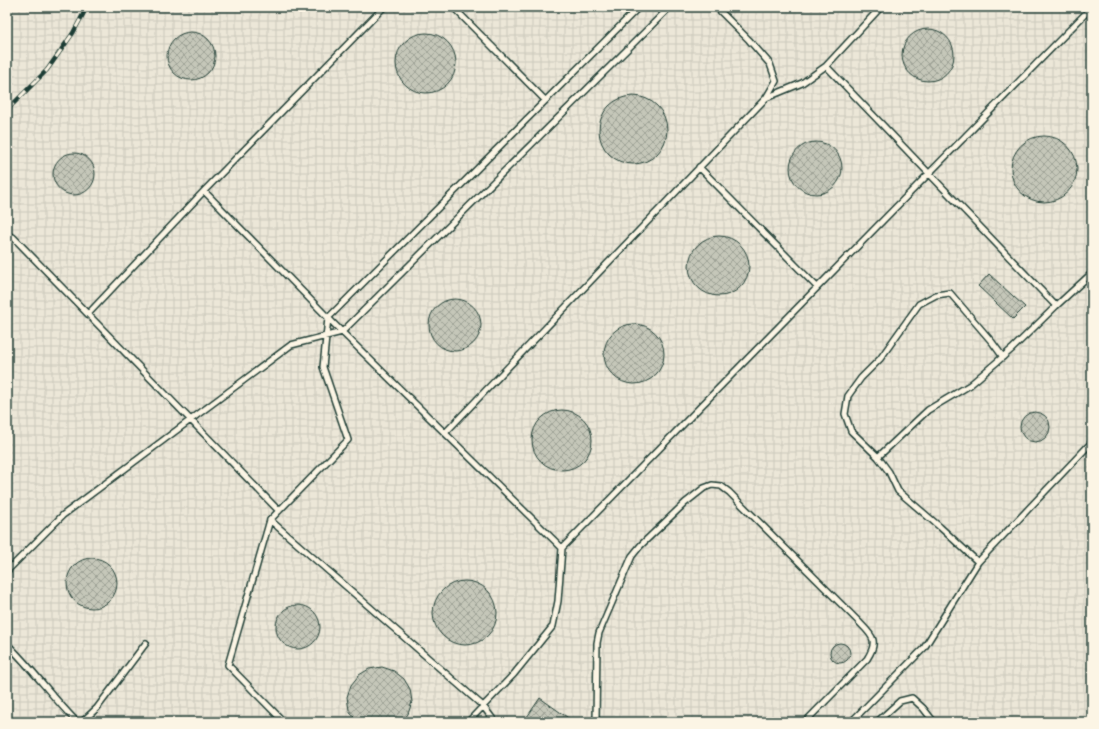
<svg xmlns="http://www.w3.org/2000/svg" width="1099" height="729" font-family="Mali,sans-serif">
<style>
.industrial{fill:url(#industrial-grid)}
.building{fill:url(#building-cross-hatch);stroke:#1f3d34}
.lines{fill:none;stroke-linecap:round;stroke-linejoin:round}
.service-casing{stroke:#1f3d34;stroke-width:8}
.service{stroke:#fcf5e5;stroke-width:5}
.rail-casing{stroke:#1f3d34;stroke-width:4.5}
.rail{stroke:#fcf5e5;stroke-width:3;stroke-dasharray:9;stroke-linecap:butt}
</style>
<defs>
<pattern id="industrial-grid" width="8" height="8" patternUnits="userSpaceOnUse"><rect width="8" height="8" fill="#ece7d8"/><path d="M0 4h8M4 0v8" fill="none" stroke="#cac7ba"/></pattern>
<pattern id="building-cross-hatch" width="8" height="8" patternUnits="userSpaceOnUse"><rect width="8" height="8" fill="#c5c7b9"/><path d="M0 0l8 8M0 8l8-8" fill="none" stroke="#9fa397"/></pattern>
</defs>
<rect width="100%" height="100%" fill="#fcf5e5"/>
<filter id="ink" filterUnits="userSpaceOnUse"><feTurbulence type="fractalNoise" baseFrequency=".025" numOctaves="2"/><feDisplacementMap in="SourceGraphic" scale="8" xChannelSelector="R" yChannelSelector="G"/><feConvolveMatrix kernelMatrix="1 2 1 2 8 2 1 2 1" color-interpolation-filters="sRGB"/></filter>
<g filter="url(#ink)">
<!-- industrial -->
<path class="industrial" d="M7,7H1092V722H7Z"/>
<!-- building -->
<path class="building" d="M902 55a26 26 0 1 1 52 0a26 26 0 1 1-52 0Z
M167 56a24 24 0 1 1 48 0a24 24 0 1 1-48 0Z
M396 63a30 30 0 1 1 60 0a30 30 0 1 1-60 0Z
M599 130a34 34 0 1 1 68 0a34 34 0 1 1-68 0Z
M1011 169a33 33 0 1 1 66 0a33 33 0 1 1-66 0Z
M790 168a26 26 0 1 1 52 0a26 26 0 1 1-52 0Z
M53 174a21 21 0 1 1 42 0a21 21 0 1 1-42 0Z
M689 266a30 30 0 1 1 60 0a30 30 0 1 1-60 0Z
M989,274L1025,307L1013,319L978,286Z
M429 325a26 26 0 1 1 52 0a26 26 0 1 1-52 0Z
M604 354a30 30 0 1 1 60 0a30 30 0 1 1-60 0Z
M532 440a30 30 0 1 1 60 0a30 30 0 1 1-60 0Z
M1020 427a15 15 0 1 1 30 0a15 15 0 1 1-30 0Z
M67 583a25 25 0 1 1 50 0a25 25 0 1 1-50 0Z
M433 613a32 32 0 1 1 64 0a32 32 0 1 1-64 0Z
M276 627a22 22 0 1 1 44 0a22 22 0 1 1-44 0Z
M830 653a10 10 0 1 1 20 0a10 10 0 1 1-20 0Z
M382,667L394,671L404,679L410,689L412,702L408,714L402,722H357L349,710L347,697L351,685L359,675L369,669Z
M540,698L574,722H534L527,717Z"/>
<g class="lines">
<!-- service casing -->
<g class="service-casing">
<path id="service" d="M453,7L545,100
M826,66L1056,306L1092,273
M766,98L802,83L826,66L881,7
M699,167L817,287
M204,191L342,332L562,548
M7,236L13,237L279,511
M88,314L204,191L384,7
M445,433L766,98L776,81L770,64L749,40L716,7
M878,457L851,431L845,414L848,396L861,378L880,359L919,304L936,295L950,293L992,342L1003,357
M270,520L483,706L495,722
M978,562L940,527L898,491L889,472L878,457L928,410L970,385L1012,349L1056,306
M7,571L63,515L291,345L342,332L670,7
M7,644C32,668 52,697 77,722
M82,722L97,708L146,643
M284,722L228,665L270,520L348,440L323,367L328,318L639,7
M468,722L514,674L553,626L558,601L562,548L1092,7
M596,722L597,643L599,633L632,556L641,545L685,503L704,488L712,485L721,486L729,492L857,620C871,635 880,639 867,659L805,722
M851,722L924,648L978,562L1092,442
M877,722L900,701L912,698L923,708L934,722"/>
</g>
<!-- service -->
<use href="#service" class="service"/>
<!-- rail casing -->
<g class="rail-casing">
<path id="rail" d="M7,110L47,70L73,33L87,7"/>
</g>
<!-- rail -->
<use href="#rail" class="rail"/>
</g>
</g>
<!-- margin -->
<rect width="1099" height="729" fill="none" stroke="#fcf5e5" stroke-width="24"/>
<rect x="12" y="12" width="1075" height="705" fill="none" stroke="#1f3d34" stroke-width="1.5" filter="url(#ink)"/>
</svg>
